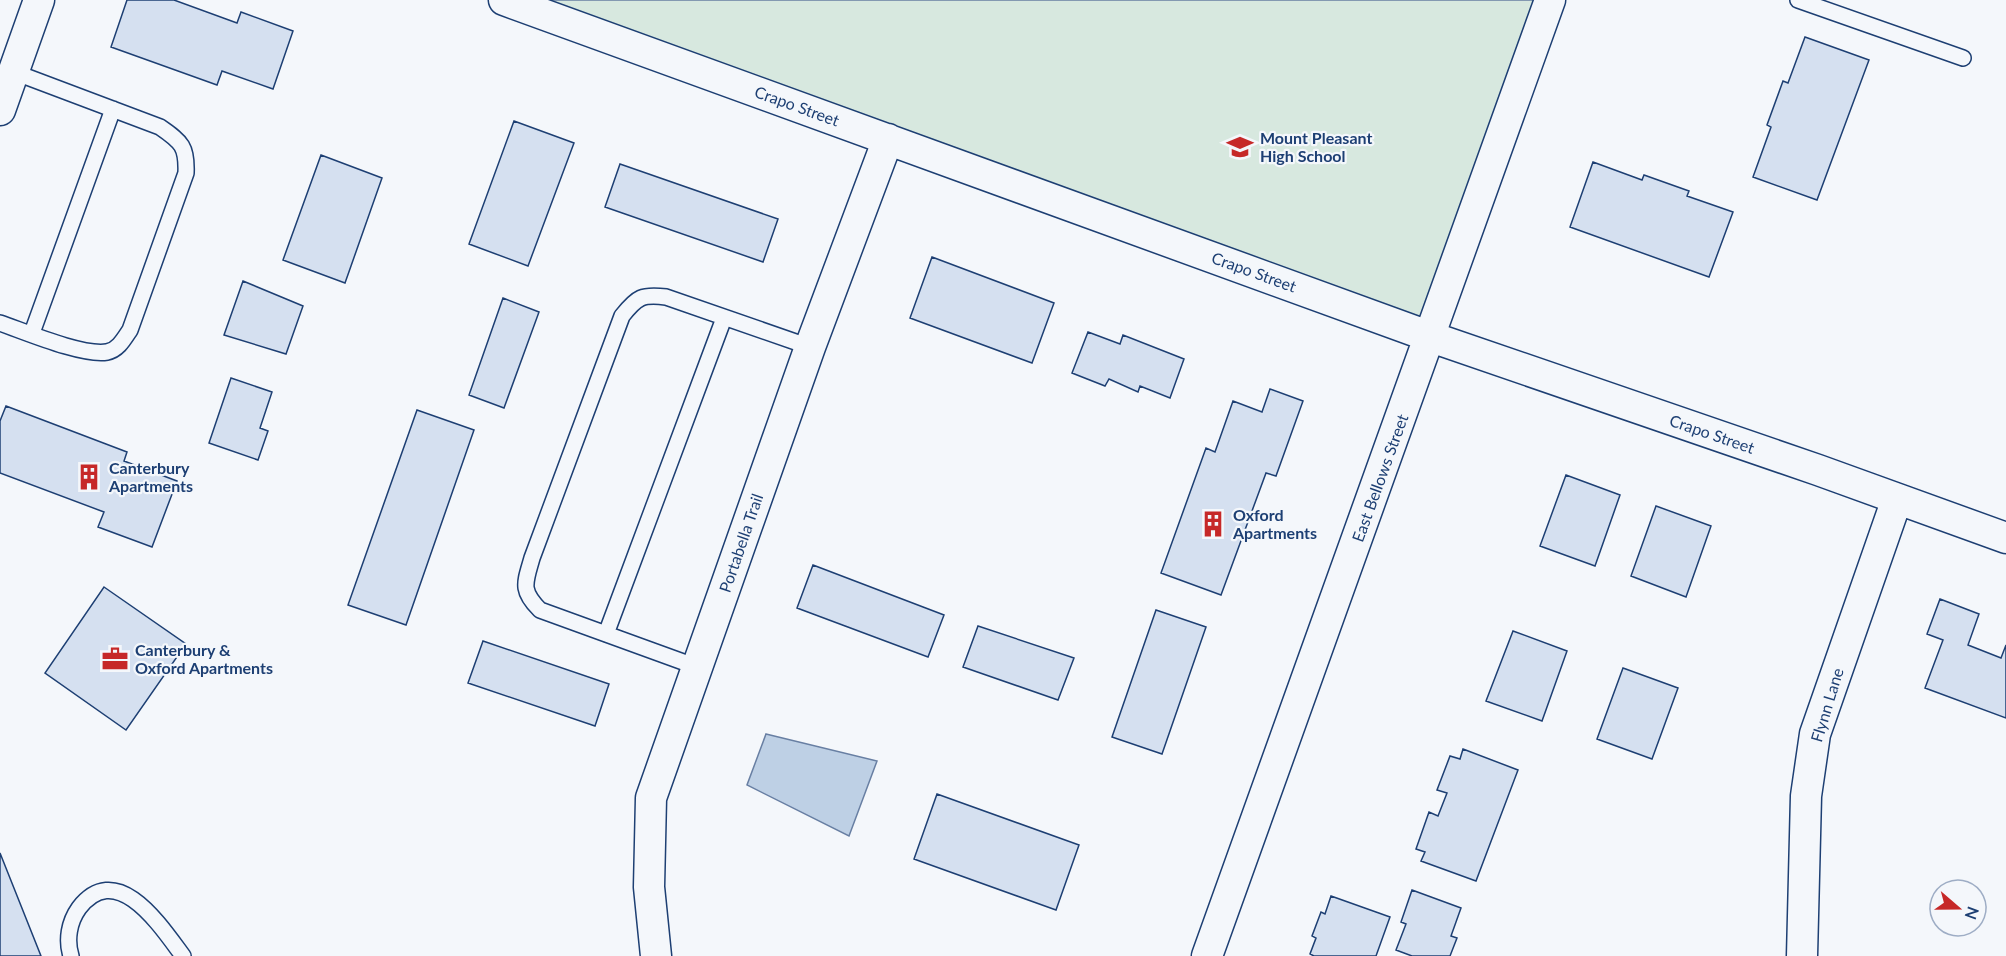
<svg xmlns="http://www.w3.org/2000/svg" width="2006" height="956" font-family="Lato,sans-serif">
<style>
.green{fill:#d7e8df;stroke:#687fa3;stroke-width:1.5}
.water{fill:#bed0e5;stroke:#687fa3;stroke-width:1.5}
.building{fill:#d5e0f0;stroke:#1d3f73;stroke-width:1.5}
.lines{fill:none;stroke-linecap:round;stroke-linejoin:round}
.lane-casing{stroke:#1d3f73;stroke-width:18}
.street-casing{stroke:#1d3f73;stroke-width:33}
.lane{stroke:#f4f7fb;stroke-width:15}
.street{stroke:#f4f7fb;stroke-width:30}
.labels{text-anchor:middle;stroke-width:4.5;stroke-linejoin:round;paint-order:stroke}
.street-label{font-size:16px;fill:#1d3f73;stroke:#f4f7fb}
.poi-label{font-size:16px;font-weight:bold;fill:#1d3f73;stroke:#f4f7fb;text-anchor:start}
</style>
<rect width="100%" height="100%" fill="#f4f7fb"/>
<!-- green -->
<path class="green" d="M505,0H1550L1431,337Z"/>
<!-- water -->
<path class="water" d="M766,734L877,761L849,836L747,785Z"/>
<!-- building -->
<path class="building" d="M127,0H174L237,23L241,12L293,31L273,89L222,71L217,85L111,47Z
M1805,37L1869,60L1817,200L1753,177L1771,127L1767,125L1783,81L1788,83Z
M514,121L574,143L528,266L469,244Z
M321,155L382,178L345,283L283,260Z
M1593,162L1642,180L1644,175L1689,191L1687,196L1733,212L1709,277L1570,227Z
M620,164L778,219L763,262L605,207Z
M932,257L1054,303L1032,363L910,318Z
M243,281L303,306L286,354L224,335Z
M503,298L539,312L504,408L469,395Z
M1088,332L1120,344L1123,335L1184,359L1170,398L1140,386L1138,392L1109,379L1105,386L1072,373Z
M231,378L272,392L260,428L268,431L258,460L209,443Z
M1270,389L1303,401L1276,476L1266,473L1221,595L1161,573L1206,448L1215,452L1233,401L1262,412Z
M6,406L127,452L124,461L177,481L152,547L98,527L104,512L0,473V421Z
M417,410L474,430L406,625L348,605Z
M1566,475L1620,495L1595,566L1540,546Z
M1656,506L1711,526L1686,597L1631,576Z
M813,565L944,615L928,657L797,608Z
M104,587L186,644L126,730L45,673Z
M1940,599L1979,614L1968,645L2001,658L2006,645V718L1925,688L1943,640L1927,634Z
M1156,610L1206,627L1162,754L1112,737Z
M978,626L1074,658L1058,700L963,667Z
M1513,631L1567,651L1542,721L1486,701Z
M483,641L609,684L595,726L468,683Z
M1623,668L1678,688L1652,759L1597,739Z
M1463,749L1518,770L1476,881L1421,861L1425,852L1416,849L1429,812L1438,816L1447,793L1437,790L1450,756L1460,759Z
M937,794L1079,845L1056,910L914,859Z
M0,853L41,956H0Z
M1412,890L1461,908L1451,936L1457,938L1450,956H1412L1396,950L1406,924L1401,922Z
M1331,896L1390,917L1376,956H1314L1310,954L1316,938L1312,936L1321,912L1325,914Z"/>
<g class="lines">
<!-- lane casing -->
<g class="lane-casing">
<path id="lane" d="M1798,0L1963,58
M0,323C26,332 82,356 107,352C118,350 124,339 130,330L186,173C187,147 182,142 160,127L14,72
M32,333L113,109
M606,634L724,318
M697,667L540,610C520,590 525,583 532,558L622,316C637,297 642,294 666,297L810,347
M71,956C66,940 69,922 79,908C117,859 160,925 183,956"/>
</g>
<!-- street casing -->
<g class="street-casing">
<path id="street" d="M504,0L1431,337L1818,470L2006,538
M0,110L39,0
M656,956L649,887L651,798L810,347L888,139
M1207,956L1550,0
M1802,956L1806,796L1815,734L1897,499"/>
</g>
<!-- lane -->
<use href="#lane" class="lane"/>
<!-- street -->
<use href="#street" class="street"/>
</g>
<!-- icons -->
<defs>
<g id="school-bare" transform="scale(2.07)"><path d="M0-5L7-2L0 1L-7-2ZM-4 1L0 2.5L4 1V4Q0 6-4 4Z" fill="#c62828" stroke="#f4f7fb" stroke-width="2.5" paint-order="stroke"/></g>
<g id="building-bare" transform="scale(2.07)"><path d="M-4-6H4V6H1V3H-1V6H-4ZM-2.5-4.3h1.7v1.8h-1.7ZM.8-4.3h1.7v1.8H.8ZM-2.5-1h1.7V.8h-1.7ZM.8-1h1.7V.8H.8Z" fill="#c62828" stroke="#f4f7fb" stroke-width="2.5" paint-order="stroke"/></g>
<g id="office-bare" transform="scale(2.07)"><path d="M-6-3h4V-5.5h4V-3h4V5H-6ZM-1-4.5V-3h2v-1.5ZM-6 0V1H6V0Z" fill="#c62828" stroke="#f4f7fb" stroke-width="2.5" paint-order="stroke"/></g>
</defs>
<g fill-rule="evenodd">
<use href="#school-bare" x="1240" y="147"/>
<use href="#building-bare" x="89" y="477"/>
<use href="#building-bare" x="1213" y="524"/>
<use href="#office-bare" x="115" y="659"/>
</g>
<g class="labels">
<!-- street labels -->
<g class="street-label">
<text transform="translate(797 106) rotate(20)" y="6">Crapo Street</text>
<text transform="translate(1254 272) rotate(20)" y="6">Crapo Street</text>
<text transform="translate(1712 434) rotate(19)" y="6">Crapo Street</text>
<text transform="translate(1380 478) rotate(-70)" y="6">East Bellows Street</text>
<text transform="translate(741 543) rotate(-71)" y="6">Portabella Trail</text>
<text transform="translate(1827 705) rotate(-73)" y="6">Flynn Lane</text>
</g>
<!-- poi labels -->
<g class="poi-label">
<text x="1260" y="144">Mount Pleasant<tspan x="1260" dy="18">High School</tspan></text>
<text x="109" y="474">Canterbury<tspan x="109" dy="18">Apartments</tspan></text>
<text x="1233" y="521">Oxford<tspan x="1233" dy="18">Apartments</tspan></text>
<text x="135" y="656">Canterbury &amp;<tspan x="135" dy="18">Oxford Apartments</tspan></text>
</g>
</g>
<!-- north arrow -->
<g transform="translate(1958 908) rotate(110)"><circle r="28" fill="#f4f7fb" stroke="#9eadc5" stroke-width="1.5"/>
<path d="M0-4.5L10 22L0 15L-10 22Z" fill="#c62828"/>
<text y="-9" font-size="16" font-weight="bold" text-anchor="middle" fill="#1d3f73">N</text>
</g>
</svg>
